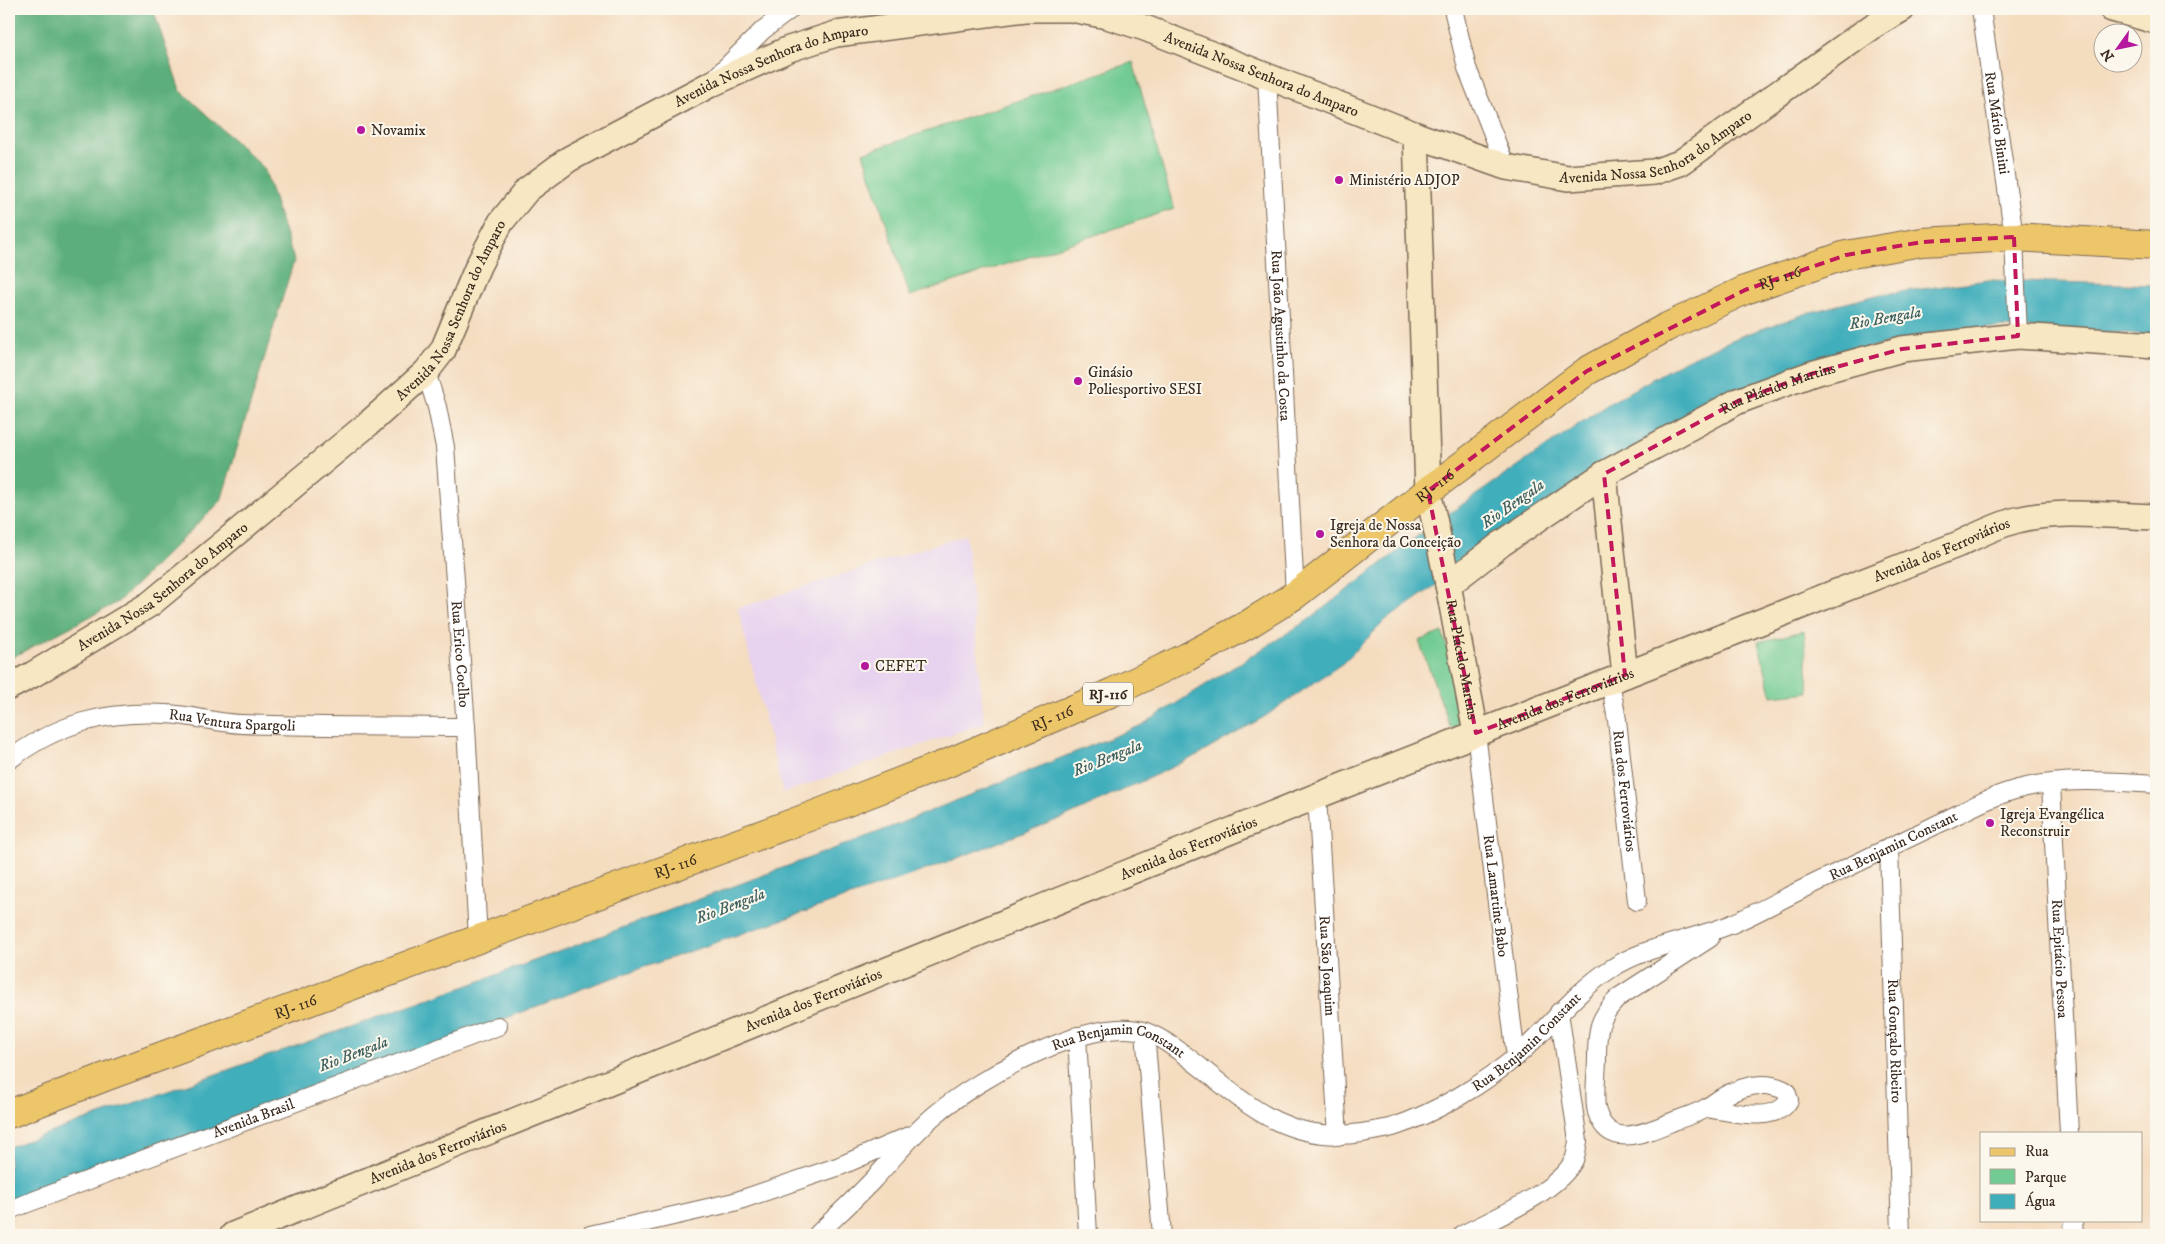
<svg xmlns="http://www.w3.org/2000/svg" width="2165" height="1244" font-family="'IM FELL DW Pica',serif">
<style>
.built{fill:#e7d2ef}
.green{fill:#71cb92;stroke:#567a58}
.forest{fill:#5caf7c;stroke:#4c6c4d}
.water{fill:#3faebb;stroke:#3d6c6c}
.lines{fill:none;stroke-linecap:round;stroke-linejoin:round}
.street-casing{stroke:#7c6856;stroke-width:20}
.secondary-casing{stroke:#7c6856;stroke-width:28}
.primary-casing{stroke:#7c6856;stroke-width:30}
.street{stroke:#fff;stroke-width:18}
.secondary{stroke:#f7e8c3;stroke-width:25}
.primary{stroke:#ecc669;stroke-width:28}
.marked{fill:none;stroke:#c2185b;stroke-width:4;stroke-dasharray:10 6;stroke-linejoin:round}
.poi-dot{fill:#b5179e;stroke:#fbf7ec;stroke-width:2}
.labels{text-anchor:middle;stroke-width:4;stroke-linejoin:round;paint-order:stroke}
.shield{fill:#fbf7ec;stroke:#75685c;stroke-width:1}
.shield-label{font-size:14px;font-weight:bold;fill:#3b2a1e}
.street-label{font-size:15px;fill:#3b2a1e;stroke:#fbf7ec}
.poi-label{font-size:15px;fill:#3b2a1e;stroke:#fbf7ec;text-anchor:start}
.water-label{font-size:16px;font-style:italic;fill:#3d5f5d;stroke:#fbf7ec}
</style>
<rect width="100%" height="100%" fill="#fbf7ec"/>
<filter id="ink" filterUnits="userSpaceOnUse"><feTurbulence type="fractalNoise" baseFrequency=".02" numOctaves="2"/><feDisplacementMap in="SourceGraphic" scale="10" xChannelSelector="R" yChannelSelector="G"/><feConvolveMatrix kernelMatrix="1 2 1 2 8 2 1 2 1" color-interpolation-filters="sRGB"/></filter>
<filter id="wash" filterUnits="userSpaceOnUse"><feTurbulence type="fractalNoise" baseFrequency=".0096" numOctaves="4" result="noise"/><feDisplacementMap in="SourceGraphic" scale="20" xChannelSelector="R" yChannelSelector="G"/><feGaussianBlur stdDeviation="1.12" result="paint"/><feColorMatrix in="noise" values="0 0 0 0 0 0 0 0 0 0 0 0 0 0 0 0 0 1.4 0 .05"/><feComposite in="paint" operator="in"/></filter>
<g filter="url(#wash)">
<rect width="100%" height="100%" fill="#f4dcbf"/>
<!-- built -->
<path class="built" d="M966,535L984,723L783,793L738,608Z"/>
<!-- green -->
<path class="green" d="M1133,62L1174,209L910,296L863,153Z
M1804,631L1809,692L1772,696L1758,642Z
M1442,632L1470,717L1451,729L1419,641Z"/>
<!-- forest -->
<path class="forest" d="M9,9H153L180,90L264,168L294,260L221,501L118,602L9,659Z"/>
<!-- water -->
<path class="water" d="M1988,280L2156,285V335L2004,327L1939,332L1833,356L1500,541L1387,619L1343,663L1264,717L1198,755L1070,815L926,870L584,988L265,1112L9,1207V1147L472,984L876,833L1142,725L1308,620L1428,528L1608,404L1682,362L1741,336L1811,312L1877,295Z"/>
</g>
<g filter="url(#ink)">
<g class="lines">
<!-- street casing -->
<g class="street-casing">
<g id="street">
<path d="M1453,9L1467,68L1506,167"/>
<path id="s1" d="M1981,9L2014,237L2018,336"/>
<path id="s2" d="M1267,77L1295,595"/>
<path d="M714,79L763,30L791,9"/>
<path id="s3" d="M426,372L437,407L445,447L466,727L478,938"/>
<path id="s4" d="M1610,681L1617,720L1637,901"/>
<path id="s5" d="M1476,733L1516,1057"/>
<path id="s6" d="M9,760C58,723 105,711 166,714C191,715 216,723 241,724C316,727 391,726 466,727"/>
<path id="s7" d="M2051,784L2069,1133"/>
<path id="s8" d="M1317,796L1338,1136"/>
<path id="s9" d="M1889,847L1901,1235"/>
<path d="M1145,1032L1162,1235"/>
<path d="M1077,1036L1088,1235"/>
<path d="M1706,1108C1729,1111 1776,1125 1789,1100L1786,1091C1770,1082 1752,1084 1735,1091C1723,1095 1716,1102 1706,1108C1696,1114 1684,1117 1674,1121C1647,1132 1609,1151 1597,1112C1593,1099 1597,1073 1597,1059C1597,1030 1598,1018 1619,997L1710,938"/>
<path id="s10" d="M9,1210L498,1026"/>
<path d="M2073,1220L2074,1235"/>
<path d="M590,1235L734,1202L840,1166L911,1135"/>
<path id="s11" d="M817,1235C835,1217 854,1200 872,1181C893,1159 912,1134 936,1114C977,1079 1091,1014 1146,1032C1164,1038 1189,1058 1204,1070C1255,1112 1293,1143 1362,1133C1372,1131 1383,1130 1393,1127C1434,1114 1486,1083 1519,1054C1550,1027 1574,993 1609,970C1645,946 1692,940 1732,924C1755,914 1778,901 1801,890C1847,868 1894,845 1940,823C1965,811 1991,796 2018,789C2063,777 2111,781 2156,784"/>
<path d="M1462,1235C1493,1219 1558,1192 1574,1160C1576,1155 1577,1147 1578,1141L1559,1012"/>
</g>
</g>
<!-- secondary casing -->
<g class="secondary-casing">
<g id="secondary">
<path d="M2112,9L2156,21"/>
<path id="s12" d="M1416,135L1428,491L1447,579L1476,733"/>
<path d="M1604,474L1625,675"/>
<path id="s13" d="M1448,585L1501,544L1604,474L1738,401L1811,374L1902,349L2018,336L2156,345"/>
<path id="s14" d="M9,687L32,675L150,604L368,424L426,372L443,350L478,266L501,222L527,190L569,159L709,85L789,49L836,34L1025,9H1071L1107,16L1145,28L1416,135L1506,167L1568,178L1654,172L1680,163L1876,24L1902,9"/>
<path id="s15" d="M233,1235L1317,796L1959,544C1978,535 1997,525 2017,520C2061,509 2111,516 2156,517"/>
</g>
</g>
<!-- primary casing -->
<g class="primary-casing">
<g id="primary">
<path id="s16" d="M9,1114L105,1077L814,815L948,763L1113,692L1187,657L1247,625L1295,595L1428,491L1587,371L1665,328L1745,290L1846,255L1922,242L2014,237L2156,245"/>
</g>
</g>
<!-- street -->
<use href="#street" class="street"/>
<!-- secondary -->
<use href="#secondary" class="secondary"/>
<!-- primary -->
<use href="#primary" class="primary"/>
</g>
</g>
<!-- marked area -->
<path class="marked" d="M2014,237L2018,336L1902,349L1811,374L1738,401L1604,474L1625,675L1476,733L1428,491L1587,371L1745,290L1846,255L1922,242Z"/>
<!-- markers -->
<g class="poi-dot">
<circle cx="361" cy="130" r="5"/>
<circle cx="1339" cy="180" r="5"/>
<circle cx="1078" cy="381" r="5"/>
<circle cx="1320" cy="534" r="5"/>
<circle cx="865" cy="666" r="5"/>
<circle cx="1990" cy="823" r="5"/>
</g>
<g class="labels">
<!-- shield labels -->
<rect class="shield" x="1083" y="682.5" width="50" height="23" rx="4"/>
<g class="shield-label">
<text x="1108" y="699">RJ-116</text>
</g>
<!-- street labels -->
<g class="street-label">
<text dy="5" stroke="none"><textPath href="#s14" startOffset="1010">Avenida Nossa Senhora do Amparo</textPath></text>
<text dy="5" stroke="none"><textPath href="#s14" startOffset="1520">Avenida Nossa Senhora do Amparo</textPath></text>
<text dy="5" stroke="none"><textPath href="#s1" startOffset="115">Rua Mário Binini</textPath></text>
<text dy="5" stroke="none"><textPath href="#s14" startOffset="1940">Avenida Nossa Senhora do Amparo</textPath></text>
<text dy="5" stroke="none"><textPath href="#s16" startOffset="1971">RJ- 116</textPath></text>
<text dy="5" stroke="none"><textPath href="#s14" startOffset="590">Avenida Nossa Senhora do Amparo</textPath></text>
<text dy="5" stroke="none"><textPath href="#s2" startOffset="259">Rua João Agustinho da Costa</textPath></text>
<text dy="5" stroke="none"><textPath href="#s13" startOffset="386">Rua Plácido Martins</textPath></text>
<text dy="5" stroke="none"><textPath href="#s16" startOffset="1566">RJ- 116</textPath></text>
<text dy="5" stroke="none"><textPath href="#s15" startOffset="1841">Avenida dos Ferroviários</textPath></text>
<text dy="5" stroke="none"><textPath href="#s14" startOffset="184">Avenida Nossa Senhora do Amparo</textPath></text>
<text dy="5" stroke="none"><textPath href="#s3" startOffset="285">Rua Erico Coelho</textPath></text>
<text dy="5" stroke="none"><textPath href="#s12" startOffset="528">Rua Plácido Martins</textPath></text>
<text dy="5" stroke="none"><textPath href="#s15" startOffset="1436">Avenida dos Ferroviários</textPath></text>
<text dy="5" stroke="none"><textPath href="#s16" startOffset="1116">RJ- 116</textPath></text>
<text dy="5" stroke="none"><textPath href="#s6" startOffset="234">Rua Ventura Spargoli</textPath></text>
<text dy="5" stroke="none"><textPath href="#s4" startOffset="111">Rua dos Ferroviários</textPath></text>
<text dy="5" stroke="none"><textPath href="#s11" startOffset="1260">Rua Benjamin Constant</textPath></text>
<text dy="5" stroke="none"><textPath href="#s15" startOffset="1031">Avenida dos Ferroviários</textPath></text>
<text dy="5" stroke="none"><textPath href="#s16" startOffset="711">RJ- 116</textPath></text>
<text dy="5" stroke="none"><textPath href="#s5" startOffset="164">Rua Lamartine Babo</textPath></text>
<text dy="5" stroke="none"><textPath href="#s7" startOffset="175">Rua Epitácio Pessoa</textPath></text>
<text dy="5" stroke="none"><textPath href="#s8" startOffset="170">Rua São Joaquim</textPath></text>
<text dy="5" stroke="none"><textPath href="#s15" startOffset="626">Avenida dos Ferroviários</textPath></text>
<text dy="5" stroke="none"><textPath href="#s16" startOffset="306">RJ- 116</textPath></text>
<text dy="5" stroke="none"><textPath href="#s11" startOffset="839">Rua Benjamin Constant</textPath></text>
<text dy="5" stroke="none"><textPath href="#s9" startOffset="194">Rua Gonçalo Ribeiro</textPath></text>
<text dy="5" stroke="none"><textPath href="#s11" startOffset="375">Rua Benjamin Constant</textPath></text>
<text dy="5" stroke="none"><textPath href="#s10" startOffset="261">Avenida Brasil</textPath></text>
<text dy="5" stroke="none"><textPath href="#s15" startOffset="221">Avenida dos Ferroviários</textPath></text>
</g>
<!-- poi labels -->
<g class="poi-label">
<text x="371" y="135">Novamix</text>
<text x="1349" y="185">Ministério ADJOP</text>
<text x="1088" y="377">Ginásio<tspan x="1088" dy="17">Poliesportivo SESI</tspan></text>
<text x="1330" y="530">Igreja de Nossa<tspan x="1330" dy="17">Senhora da Conceição</tspan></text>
<text x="875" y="671">CEFET</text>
<text x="2000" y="819">Igreja Evangélica<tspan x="2000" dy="17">Reconstruir</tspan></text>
</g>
<!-- water labels -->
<g class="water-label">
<text transform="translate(1885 317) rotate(-10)" y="6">Rio Bengala</text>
<text transform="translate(1512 503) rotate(-35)" y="6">Rio Bengala</text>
<text transform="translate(1107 757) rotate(-22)" y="6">Rio Bengala</text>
<text transform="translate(730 905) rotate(-21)" y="6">Rio Bengala</text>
<text transform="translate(353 1053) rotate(-21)" y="6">Rio Bengala</text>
</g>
</g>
<!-- margin -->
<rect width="2165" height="1244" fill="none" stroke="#fbf7ec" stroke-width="30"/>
<!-- legend -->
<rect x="1980" y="1132" width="162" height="90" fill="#fbf7ec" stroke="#aea59a"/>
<rect x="1990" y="1148" width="25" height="8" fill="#ecc669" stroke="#aea59a"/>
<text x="2025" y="1156" font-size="15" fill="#3b2a1e">Rua</text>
<rect x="1990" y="1169" width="25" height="15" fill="#71cb92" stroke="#aea59a"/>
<text x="2025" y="1182" font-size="15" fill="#3b2a1e">Parque</text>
<rect x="1990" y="1194" width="25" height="15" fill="#3faebb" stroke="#aea59a"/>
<text x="2025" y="1206" font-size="15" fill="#3b2a1e">Água</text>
<!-- north arrow -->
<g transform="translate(2118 48) rotate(237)"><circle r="24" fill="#fbf7ec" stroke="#aea59a"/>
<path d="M0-4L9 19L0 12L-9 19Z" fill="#b5179e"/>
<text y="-8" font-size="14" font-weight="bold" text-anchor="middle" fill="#3b2a1e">N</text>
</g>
</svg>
